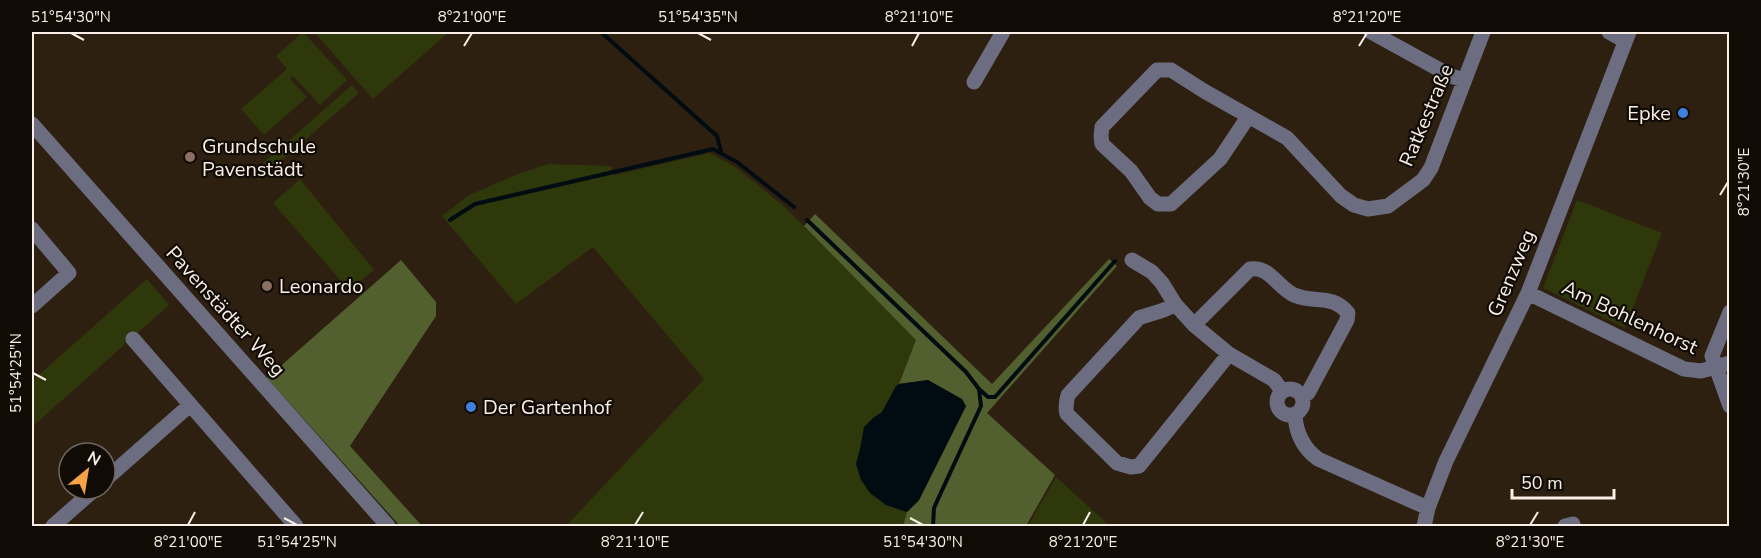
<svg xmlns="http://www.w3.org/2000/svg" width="1761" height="558" font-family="'Nunito Sans',sans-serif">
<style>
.green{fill:#2e380a}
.forest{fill:#525f2e}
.water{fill:#000b12}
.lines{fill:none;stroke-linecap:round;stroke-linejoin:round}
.stream{stroke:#000b12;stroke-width:4}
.minor{stroke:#6d6d82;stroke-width:15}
.ticks{fill:none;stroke:#f9efe6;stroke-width:2}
.shop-dot{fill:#3f7fe0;stroke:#110b06;stroke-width:2}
.education-dot{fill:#8d6e63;stroke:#110b06;stroke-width:2}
.labels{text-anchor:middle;stroke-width:4.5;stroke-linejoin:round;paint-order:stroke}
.poi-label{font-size:20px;fill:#f9efe6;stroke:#110b06;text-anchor:start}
.street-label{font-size:20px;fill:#f9efe6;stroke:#110b06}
.neatline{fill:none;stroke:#f9efe6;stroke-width:2}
.ticks-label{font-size:15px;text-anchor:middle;fill:#f9efe6}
</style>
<rect width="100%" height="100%" fill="#2e2011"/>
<!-- green -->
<path class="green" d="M303,32L347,80L320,105L293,76L290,79L307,97L264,135L241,109L287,69L276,56Z
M314,32H449L373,99Z
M352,85L359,93L259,180L253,172Z
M710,153L734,166L785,207L917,340L899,384L882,412L873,418L856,464L886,505L907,512L903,526H566L704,379L593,247L516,304L442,216L469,195L518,174L548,164L611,166L614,175Z
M300,179L374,270L349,290L273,203Z
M1577,200L1662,233L1625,328L1543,288Z
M147,279L169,305L32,427V381Z
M1056,477L1110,526H1028Z"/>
<!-- forest -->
<path class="forest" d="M815,214L992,384L1109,259L1117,266L987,413L1055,475L1026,526H903L907,512L919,500L966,406L928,380L899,384L916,340L804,226Z
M401,260L436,302V316L350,446L422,526H400L267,378Z"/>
<!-- water -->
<path class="water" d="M928,380L962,399L966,406L919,500L907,512L886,505L870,493L861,480L856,464L860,449L864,427L873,418L882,412L896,386L899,384Z"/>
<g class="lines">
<!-- stream -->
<path class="stream" d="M602,33L717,136L721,151
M450,220L475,204L713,149L737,162L794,207
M807,220L966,372L979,389L981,406L938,499L934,508L933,526
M979,389L988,397H995L1115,261"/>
<!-- minor -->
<path class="minor" d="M1371,32L1451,76L1464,80
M1609,32L1625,41
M974,82L1003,32
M1248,117L1220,159L1171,204H1158L1150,198L1131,171L1102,144L1101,136L1102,127L1157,70H1171L1204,91L1287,138L1341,196L1354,205L1368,209L1388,206L1423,180L1431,168L1483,32
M32,124L388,526
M32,229L69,273L32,306
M1132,260L1152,272L1162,283L1175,304L1194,325L1229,354L1274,380L1282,391
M1528,293L1684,369L1701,371L1730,363
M1175,304C1165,312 1151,313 1139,318L1068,395C1066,402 1065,407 1067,414L1117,463L1131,467L1139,466L1229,354
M1730,312L1712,356L1730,406
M1194,325L1250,269C1270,266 1277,287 1294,295C1315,304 1331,293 1348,313L1347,320L1308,393L1302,396
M133,339L296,526
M1277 402a13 13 0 1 1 26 0a13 13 0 1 1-26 0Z
M1295,415C1296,433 1303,448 1318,459L1428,508
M105,480L190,405
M53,526L95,489
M1424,526L1428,508L1446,461L1528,293L1629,32
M1565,526L1573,524"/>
</g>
<!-- ticks -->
<path class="ticks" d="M71,33L84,40M698,33L711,40M464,46L472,33M912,46L919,33M1359,46L1367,33M1720,195L1728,182M33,373L46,380M284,518L297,525M910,518L923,525M188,525L195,512M635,525L643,512M1083,525L1090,512M1530,525L1538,512"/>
<!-- markers -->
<g class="shop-dot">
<circle cx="1683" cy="113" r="6"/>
<circle cx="471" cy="407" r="6"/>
</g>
<g class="education-dot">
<circle cx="190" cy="157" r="6"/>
<circle cx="267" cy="286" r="6"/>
</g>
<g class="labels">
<!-- poi labels -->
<g class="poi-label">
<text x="1671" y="120" text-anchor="end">Epke</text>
<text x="202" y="153">Grundschule<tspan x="202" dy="23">Pavenstädt</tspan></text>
<text x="279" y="293">Leonardo</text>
<text x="483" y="414">Der Gartenhof</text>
</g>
<!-- street labels -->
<g class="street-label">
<text transform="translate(1426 115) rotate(-67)" y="7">Ratkestraße</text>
<text transform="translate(1511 273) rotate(-67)" y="7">Grenzweg</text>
<text transform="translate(226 311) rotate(48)" y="7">Pavenstädter Weg</text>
<text transform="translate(1630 317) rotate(25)" y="7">Am Bohlenhorst</text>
</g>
</g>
<!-- border -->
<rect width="1761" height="558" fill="none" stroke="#110b06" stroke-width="66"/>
<!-- north arrow -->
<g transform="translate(87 471) rotate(30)"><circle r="28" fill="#110b06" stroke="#6e6660" stroke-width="1.5"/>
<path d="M0-4.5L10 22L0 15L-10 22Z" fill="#f6a246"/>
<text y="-9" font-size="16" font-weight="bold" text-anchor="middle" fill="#f9efe6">N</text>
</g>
<!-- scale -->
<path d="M1512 489v9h102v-9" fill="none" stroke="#f9efe6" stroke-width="3"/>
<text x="1521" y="489" font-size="18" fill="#f9efe6" stroke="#110b06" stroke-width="4.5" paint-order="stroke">50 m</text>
<rect x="33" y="33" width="1695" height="492" class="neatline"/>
<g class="ticks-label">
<text x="71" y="22">51°54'30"N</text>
<text x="472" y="22">8°21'00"E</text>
<text x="698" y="22">51°54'35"N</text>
<text x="919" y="22">8°21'10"E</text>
<text x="1367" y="22">8°21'20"E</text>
<text transform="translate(1744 182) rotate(-90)" y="5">8°21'30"E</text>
<text transform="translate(16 373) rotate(-90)" y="5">51°54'25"N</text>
<text x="188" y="547">8°21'00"E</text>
<text x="297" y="547">51°54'25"N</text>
<text x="635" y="547">8°21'10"E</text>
<text x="923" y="547">51°54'30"N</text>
<text x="1083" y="547">8°21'20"E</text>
<text x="1530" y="547">8°21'30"E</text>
</g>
</svg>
